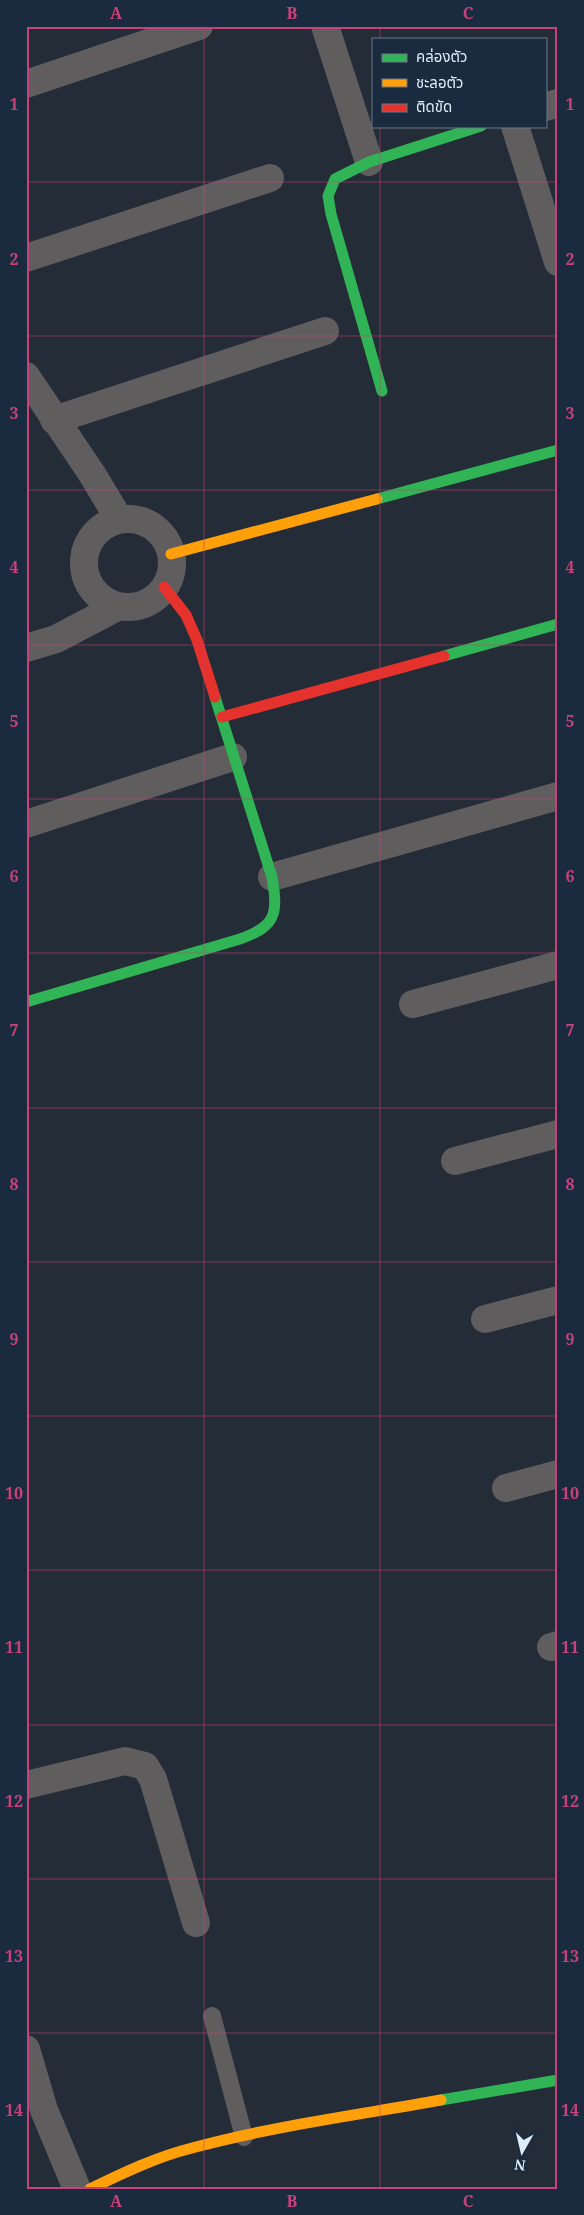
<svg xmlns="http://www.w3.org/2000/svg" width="584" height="2215" font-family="'Noto Serif','Noto Sans Thai',serif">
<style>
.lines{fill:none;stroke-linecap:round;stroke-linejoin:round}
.lane{stroke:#605d5f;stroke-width:18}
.street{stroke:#605d5f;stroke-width:28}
.fast{stroke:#30b455;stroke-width:11}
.slow{stroke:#ff9f0a;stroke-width:11}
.jam{stroke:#e5322d;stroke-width:11}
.grid{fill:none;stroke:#c8427a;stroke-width:1;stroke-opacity:0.55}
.neatline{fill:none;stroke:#c8427a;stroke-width:2}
.grid-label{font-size:16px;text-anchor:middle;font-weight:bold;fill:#c8427a}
</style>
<rect width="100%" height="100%" fill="#232c37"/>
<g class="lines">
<!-- lane -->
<path class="lane" d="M212,2016L244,2137"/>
<!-- street -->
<path class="street" d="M325,26L369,162
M26,84L199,26
M545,107L558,103
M515,126L558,262
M26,258L270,178
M26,376L92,474L119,519
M54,420L325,331
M84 563a44 44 0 1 1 88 0a44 44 0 1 1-88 0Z
M26,648L56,639L119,606
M26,824L233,757
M272,877L558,796
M413,1004L558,965
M455,1161L558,1134
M485,1319L558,1300
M506,1488L558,1474
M551,1647L558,1645
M26,1785L125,1761L145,1766L153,1779L196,1923
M26,2049L44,2110L77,2189"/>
<!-- fast -->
<path class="fast" d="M382,391L331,214L328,196L335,179L369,162L481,126
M377,499L558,450
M444,656L558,624
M26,1002L240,939C277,926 278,913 272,877L215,697
M441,2100L558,2080"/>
<!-- slow -->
<path class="slow" d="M171,554L377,499
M90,2189C123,2173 156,2157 192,2148C273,2126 358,2115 441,2100"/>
<!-- jam -->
<path class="jam" d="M164,587L186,615L197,640L215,697
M222,717L444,656"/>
</g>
<!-- grid -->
<path class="grid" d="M204,26V2189M380,26V39M380,126V2189M26,182H558M26,336H558M26,490H558M26,645H558M26,799H558M26,953H558M26,1108H558M26,1262H558M26,1416H558M26,1570H558M26,1725H558M26,1879H558M26,2033H558"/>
<!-- border -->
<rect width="584" height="2215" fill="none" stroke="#1b2b3f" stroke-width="55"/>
<!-- legend -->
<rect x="372" y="38" width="175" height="90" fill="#1b2b3f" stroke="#6a7889"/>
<rect x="382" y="54" width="25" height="8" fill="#30b455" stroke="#6a7889"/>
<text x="416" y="62" font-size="15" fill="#e0ebf8">คล่องตัว</text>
<rect x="382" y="79" width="25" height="8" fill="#ff9f0a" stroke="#6a7889"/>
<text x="416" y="88" font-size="15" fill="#e0ebf8">ชะลอตัว</text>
<rect x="382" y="104" width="25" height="8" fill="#e5322d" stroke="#6a7889"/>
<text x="416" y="112" font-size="15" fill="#e0ebf8">ติดขัด</text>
<!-- north arrow -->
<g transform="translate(522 2152) rotate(188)" stroke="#1b2b3f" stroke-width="4" paint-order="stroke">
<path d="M0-4L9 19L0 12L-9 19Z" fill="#e0ebf8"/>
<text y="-8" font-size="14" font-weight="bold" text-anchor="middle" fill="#e0ebf8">N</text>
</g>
<rect x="28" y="28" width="528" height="2160" class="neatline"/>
<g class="grid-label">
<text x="116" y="19">A</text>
<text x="292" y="19">B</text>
<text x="468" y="19">C</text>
<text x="14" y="110">1</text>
<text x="570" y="110">1</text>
<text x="14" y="265">2</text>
<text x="570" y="265">2</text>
<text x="14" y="419">3</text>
<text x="570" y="419">3</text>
<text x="14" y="573">4</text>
<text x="570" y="573">4</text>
<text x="14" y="727">5</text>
<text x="570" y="727">5</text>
<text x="14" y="882">6</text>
<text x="570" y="882">6</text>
<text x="14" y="1036">7</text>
<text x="570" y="1036">7</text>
<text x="14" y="1190">8</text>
<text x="570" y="1190">8</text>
<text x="14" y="1345">9</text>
<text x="570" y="1345">9</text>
<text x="14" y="1499">10</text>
<text x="570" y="1499">10</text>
<text x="14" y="1653">11</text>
<text x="570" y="1653">11</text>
<text x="14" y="1807">12</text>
<text x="570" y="1807">12</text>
<text x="14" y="1962">13</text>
<text x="570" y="1962">13</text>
<text x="14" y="2116">14</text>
<text x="570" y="2116">14</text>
<text x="116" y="2207">A</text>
<text x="292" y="2207">B</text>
<text x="468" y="2207">C</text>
</g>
</svg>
